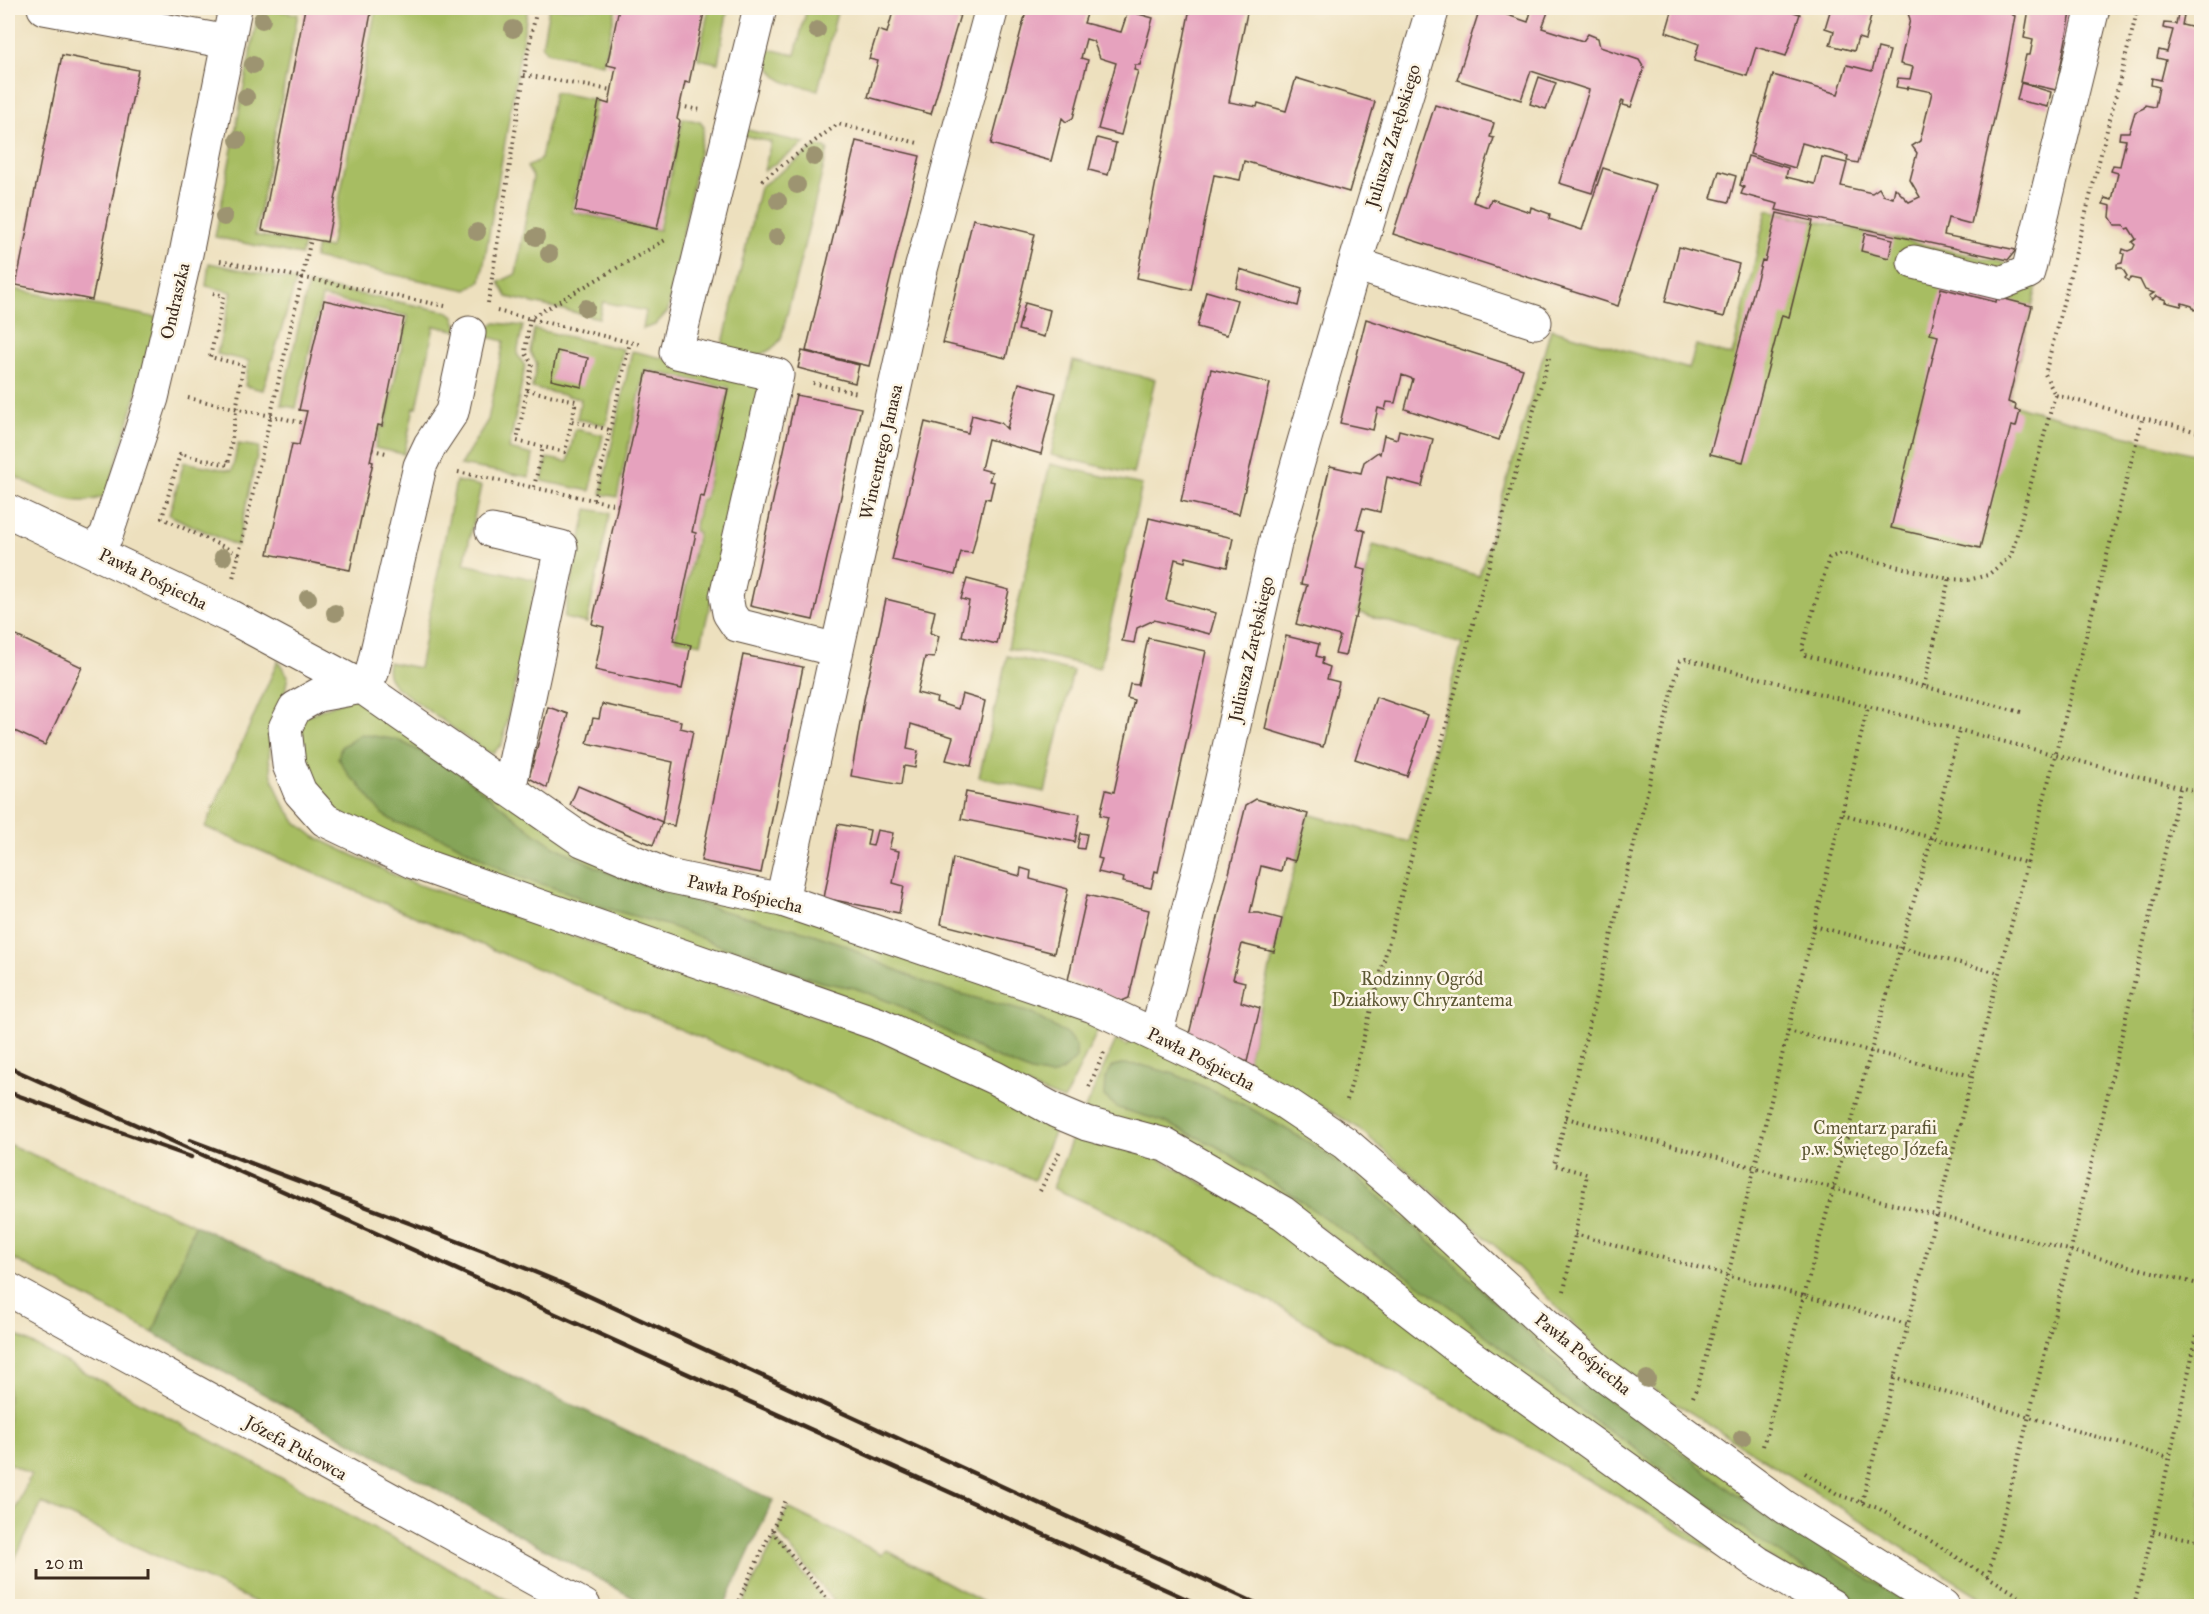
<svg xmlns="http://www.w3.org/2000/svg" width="2209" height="1614" font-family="'IM FELL Great Primer',serif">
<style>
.green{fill:#a7bd62;stroke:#717440;stroke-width:1.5}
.forest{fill:#85a458;stroke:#60673b;stroke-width:1.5}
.building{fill:#e6a2be}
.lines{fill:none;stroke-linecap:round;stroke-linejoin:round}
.minor-casing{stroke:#564536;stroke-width:35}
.path{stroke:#564536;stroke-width:4;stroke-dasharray:1.5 4.5;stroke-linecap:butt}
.minor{stroke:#fff;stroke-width:33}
.rail{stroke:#3b2a1e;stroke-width:4.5}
.tree{fill:#9d9471}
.labels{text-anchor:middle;stroke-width:5;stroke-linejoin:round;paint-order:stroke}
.street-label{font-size:18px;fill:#3b2a1e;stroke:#fcf5e5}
.park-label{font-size:18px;fill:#5b5632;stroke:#fcf5e5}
</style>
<rect width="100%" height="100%" fill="#fcf5e5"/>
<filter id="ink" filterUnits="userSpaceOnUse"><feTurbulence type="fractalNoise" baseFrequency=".0167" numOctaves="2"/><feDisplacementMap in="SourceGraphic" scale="12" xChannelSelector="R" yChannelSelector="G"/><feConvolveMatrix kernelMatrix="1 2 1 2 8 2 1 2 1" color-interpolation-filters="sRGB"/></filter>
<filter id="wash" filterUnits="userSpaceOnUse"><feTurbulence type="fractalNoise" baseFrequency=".008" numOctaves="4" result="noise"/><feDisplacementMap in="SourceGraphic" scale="24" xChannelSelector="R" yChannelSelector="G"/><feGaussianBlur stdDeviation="1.35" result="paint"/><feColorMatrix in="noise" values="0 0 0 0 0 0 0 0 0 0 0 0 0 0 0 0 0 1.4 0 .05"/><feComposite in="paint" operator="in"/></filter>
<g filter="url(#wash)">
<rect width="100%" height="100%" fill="#ede0be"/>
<!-- green -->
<path class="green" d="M259,8L298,14L255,235L304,244L301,255L215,237Z
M376,8H528L481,281L467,290L314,258L317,246L330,248Z
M549,8H616L603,64L547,52L542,46Z
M709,8H728L718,63L698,59Z
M807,8H838L818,90C785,82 772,85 764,48L795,55Z
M554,92L596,100L572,212L659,230L683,118L700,122L704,127L668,311L655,325L643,329L646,311L603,302L599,318L507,297L499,282L516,274L533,177L527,167L541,159Z
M743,129L805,143L764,171L771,142L741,135Z
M817,146L828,149L781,339C765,361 745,356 720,356L760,187Z
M1767,210L2041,271L2008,402L2024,408L2201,456V1606H1994L1608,1360L1508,1257L1357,1127L1247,1062L1308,814L1409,842L1462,644L1357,612L1373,545L1479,576L1551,329L1689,369L1696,345L1732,356Z
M209,263L296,281L263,390L245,386L249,361L217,354L232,292L206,286Z
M308,284L449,312L454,316L459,331L434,326L417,408L414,407L404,454L375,448L380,427H385L408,316L322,297L296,408L281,405Z
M8,288L159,318L107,494C76,514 37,486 8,473Z
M496,323L523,326L517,354L525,366L509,449L533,455L529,477L460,465L488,420L504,341L481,335L491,325Z
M534,329L623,349L606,425L577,419L581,399L532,388L537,364L530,352Z
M632,351L761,381L701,644L675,639L698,532L694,531L701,499H705L729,387L645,370L617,497L601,494Z
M1073,361L1155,379L1133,474L1051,455Z
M575,429L603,435L590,491L542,481L547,458L568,462Z
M238,444L259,447L237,546L169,515L184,462L232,471Z
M1050,464L1142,485L1100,668L1008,648Z
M456,481L481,486L464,564L537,580L502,744L493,753L485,751L396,687C388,679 386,674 388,662L419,668Z
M587,509L610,513L587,623L564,618Z
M1007,656L1073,671L1045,792L979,777Z
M278,661L288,676L284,696L271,734L269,759L272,776L282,802L296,822L315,837L407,881L870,1035L1057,1125L1034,1180L205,827Z
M359,695L577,848L779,908L1102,1022L1064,1100L414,851L332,810L308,784L300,718Z
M1132,1036L1278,1110L1930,1606H1852L1763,1554L1288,1204L1084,1111L1116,1040L1128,1045Z
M1073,1136L1156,1157L1287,1231L1733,1564L1629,1503L1117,1216L1053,1188Z
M8,1144L195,1225L153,1333L8,1256Z
M8,1331L519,1606H264L42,1503L8,1573V1526L31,1474L8,1463Z
M788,1508L882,1554L886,1550L990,1606H838L779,1534V1526Z
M775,1539L829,1606H742Z"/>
<!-- forest -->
<path class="forest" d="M361,734L398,740L453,768L535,833L554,846L609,873L719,910L807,932L848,946L864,956L936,987L1030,1013L1068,1035L1076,1047V1058L1064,1070L1051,1076L1031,1072L988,1054L900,1006L855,988L821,982L788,970L750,952L727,948L670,926L595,905L567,892L510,874L451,841L395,822L382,814L357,782L351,778L338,758L341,747Z
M1121,1064L1141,1065L1174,1074L1210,1089L1250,1108L1308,1142L1350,1171L1449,1259L1571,1375L1648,1427L1768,1519L1810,1542L1912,1606H1867L1838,1591L1771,1548L1685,1488L1637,1449L1603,1427L1545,1384L1451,1307L1295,1197L1216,1146L1162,1121L1118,1108L1104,1096L1105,1078L1113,1066Z
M195,1225L773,1500L724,1606H648L153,1333Z"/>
<g id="blocks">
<!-- building -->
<path class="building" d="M305,8H372L327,242L262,230Z
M619,8H705L689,83L685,82L677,119L680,121L657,229L575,211L599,101L609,104L616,67L607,65Z
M894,8H962L931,114L868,97L878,61L869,59L878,30L887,33Z
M1027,8H1089L1084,23L1121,32L1128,11L1153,18L1140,65H1135L1134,70L1138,71L1121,135L1098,129L1116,63L1100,58L1093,41L1086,39L1081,58L1088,60L1073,118L1066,122L1062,118L1051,161L991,144Z
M1190,8H1248L1229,102L1257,107L1258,103L1286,111L1296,78L1375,102L1349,192L1244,161L1240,180L1214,175L1191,290L1137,278Z
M1480,8H1487L1528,22L1532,8H1536L1548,12L1542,28L1583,41L1588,34L1598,38L1600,47L1639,60L1644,68L1631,107L1623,105L1624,101L1622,100L1592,193L1559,183L1589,90L1531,71L1521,100L1457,80Z
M1673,8H1781L1800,14L1786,56L1756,47L1747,76L1694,61L1699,44L1666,32Z
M1831,8H1873L1865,40L1858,38L1854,51L1830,45L1834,31L1825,28Z
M1906,8H2072L2056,90L2020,82L2026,55H2030L2033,40L2024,38L2028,15L2023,11L2015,9L2011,14L2015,16L2007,60L1971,224L1948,218L1944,235L2016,250L2008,260L1776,210L1778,204L1741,194L1744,187L1740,185L1748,156L1788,168L1786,177L1815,184L1822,157L1847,163L1841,186L1872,193L1879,188L1883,195L1893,198L1895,188L1909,202L1920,197L1910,180L1917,153L1912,146L1920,141L1932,92L1908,87L1907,89L1896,87L1898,78L1910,79L1913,67L1900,64L1910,19Z
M2178,14L2184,15L2182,25L2195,28V25L2202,22V304L2197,303L2198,308L2194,310L2192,306L2182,303L2181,306L2165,302L2166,300L2156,296L2152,300L2149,296L2154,293L2145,290L2140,280L2131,278L2128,281L2125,278L2127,276L2122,268H2117V264L2122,263L2124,254L2122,253L2123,249L2128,251L2133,249L2135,245L2132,242L2136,239L2129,228L2126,229L2124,225H2115L2110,217L2111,206L2103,204L2105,198L2112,200L2118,173L2111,171L2113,165L2120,166L2126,140L2119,139L2120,132H2129L2135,112L2144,108L2145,105L2155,107L2159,87L2151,85L2152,78L2161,80L2166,60L2157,58L2159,50L2167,52L2173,30L2163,28L2164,23L2176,24Z
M1878,48L1890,51L1858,163L1847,161L1848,156L1802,143L1795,168L1750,154L1773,75L1838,94L1847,65L1872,71Z
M62,55L138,70L92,300L16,285Z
M1539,77L1556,83L1546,109L1530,104Z
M2021,83L2051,92L2048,107L2017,100Z
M1435,105L1494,123L1490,137L1494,138L1473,202L1488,207L1491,199L1530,212L1531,207L1550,214L1549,219L1582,230L1603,168L1656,185L1618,306L1393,234Z
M1097,138L1116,143L1108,175L1089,170Z
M856,141L920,156L869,366L806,351Z
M1719,171L1736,176L1729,202L1711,198Z
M1777,213L1813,221L1789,317L1782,315L1743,462L1710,454L1762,260L1765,261Z
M973,219L1035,234L1006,358L943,343Z
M1865,233L1893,239L1889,258L1861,251Z
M1679,247L1739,264L1724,317L1665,302Z
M1240,269L1302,289L1298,306L1236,288Z
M1941,288L1996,302L1997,297L2032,306L2008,402L2016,405L2015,410L2020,411L2016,427L2011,426L1980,548L1891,528L1938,336L1930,334Z
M1206,291L1237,300L1227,335L1197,327Z
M324,300L404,318L382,426L378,425L370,461L373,462L350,570L268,554L292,444L299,445L307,411L299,410Z
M1025,303L1050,310L1044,337L1018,330Z
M1366,319L1523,369L1499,440L1405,409L1413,379L1402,375L1395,403L1387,402L1385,410L1378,408L1373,430L1340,423Z
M557,351L588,358L582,387L551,380Z
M802,351L859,365L855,383L798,368Z
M1211,369L1270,383L1239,514L1181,501Z
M647,371L728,389L704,497L700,496L692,532L696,533L673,641L691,645L682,689L595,670L604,627L592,624Z
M1019,383L1056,393L1041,454L988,439L981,469L992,472L989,481L994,482L990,499L985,498L972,553L961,552L955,575L892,560L925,422L968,433L972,415L1001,423L1007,429Z
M796,395L861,408L813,620L750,606Z
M1399,430L1433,439L1422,486L1387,477L1380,512L1363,508L1357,528L1365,531L1357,568L1366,570L1356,618H1354L1345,656L1335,654L1340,636L1296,624L1307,585L1301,584L1330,466L1361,473L1364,462L1378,452L1380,454L1384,435L1397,439Z
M1149,518L1233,538L1227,567L1186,557L1185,562L1175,559L1166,600L1216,613L1210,634L1154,620L1137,628L1134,643L1122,641Z
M967,579L1009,590L997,644L962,636L969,601L961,599Z
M886,599L935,611L930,633L939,636L934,658L925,657L917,693L937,698L936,702L958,709L962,694L985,701L971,766L946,760L953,737L911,724L907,749L918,751L915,768L904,766L901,785L851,776L864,700Z
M8,632L82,667L45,745L8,728Z
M1286,636L1319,644L1316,656L1323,658L1322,664L1330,667L1327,679L1339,682L1323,747L1265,729Z
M1148,638L1206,651L1158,872L1155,871L1151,888L1123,882L1124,878L1098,872L1102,859L1098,858L1108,817L1100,815L1106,790L1114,792L1134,700L1127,698L1130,684L1138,685Z
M743,655L803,667L761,873L701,861Z
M1376,697L1428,715L1407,776L1355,759Z
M602,704L681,721L680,728L693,731L674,826L662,823L673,762L587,743L593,718L599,719Z
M548,707L568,714L547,788L529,778Z
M578,786L662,822L653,845L609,826L570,805Z
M966,792L1080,814L1075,842L961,819Z
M1256,799L1308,814L1295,861L1284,858L1281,871L1261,866L1250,913H1259L1282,919L1274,952L1242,944L1233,979L1245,982L1241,1002L1260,1008L1247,1062L1189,1034L1246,805Z
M838,824L870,830L867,845L873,846L877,830L893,833L889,849L899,851L893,883L904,886L899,913L824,898Z
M1080,833L1087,834L1084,849L1077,848Z
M953,858L1020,876L1021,868L1031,871L1030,879L1068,889L1054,953L941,924Z
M1087,895L1149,910L1129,998L1122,1001L1068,980Z"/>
</g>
</g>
<g filter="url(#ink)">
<use href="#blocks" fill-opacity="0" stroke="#564536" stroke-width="1.5"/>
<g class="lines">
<!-- minor casing -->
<g class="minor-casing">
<path id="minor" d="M44,8L228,42
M760,8L676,352L777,375L726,596L729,613L737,625L837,650
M1914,262L2001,283L2028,272L2093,8
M1355,264L1535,322
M8,511L229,616L362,687L582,840L668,876L782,900L1093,1006L1204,1058L1284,1102L1345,1143L1409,1198L1544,1323L1602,1373L1785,1507L1943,1606
M492,531L561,547L509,790
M93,550L106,536L152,398L186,254L235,8
M362,687L318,695L295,708L285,728L289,765L300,792L325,820L413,862L878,1024L995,1078L1056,1111L1087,1124L1165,1145L1283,1213L1452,1343L1758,1563L1832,1606
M362,687L372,673L420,466L430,445L452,412L469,333
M782,900L920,273L992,8
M1156,1035L1221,783L1275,543L1355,264L1433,8
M8,1289L584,1606"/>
</g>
<!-- path -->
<path class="path" d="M2138,8L2045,374L2055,395L2202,433
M524,75L611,90
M680,106L700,110
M762,180L838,124L918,143
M220,261L445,306
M213,293L224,296L210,357L243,365L228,465L180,454L162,518L239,554L233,578
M488,303L527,56L537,8
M497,311L642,345
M813,383L858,393
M527,390L576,401L565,452L517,441L532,364L525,352L530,318L667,239
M188,398L304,423
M572,421L610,430
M372,450L386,453
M458,472L618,505
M534,487L543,447
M594,500L630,342
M239,554L311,239
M1924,686L1949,579
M2021,712L1805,655L1802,648L1829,558L1842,553L1949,579L1968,580L1988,575L2011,556L2055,395
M1842,814L2027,863
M1814,926L1999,973
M1788,1031L1972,1076
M1089,1087L1105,1050
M1347,1100L1485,579L1550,354
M1566,1118L2202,1285
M1040,1191L1060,1151
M1575,1234L1907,1324
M1564,1291L1587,1174L1554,1165L1680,661L1686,659L2202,793
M1893,1377L2169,1458
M1693,1397L1699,1382L1728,1275L1868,707
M1763,1446L1871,1051L1932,837L1959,731
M1805,1473L1839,1495L1878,1508L2035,1606
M1862,1502L2143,416
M773,1530L776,1536L833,1606
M2153,1532L2202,1541
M1988,1577L2071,1250L2180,788
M736,1606L787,1498
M2134,1606L2153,1532L2202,1312"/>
<!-- minor -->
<use href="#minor" class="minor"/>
<!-- rail -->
<path class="rail" d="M8,1067L1202,1606
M8,1092L191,1157
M190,1140L491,1254L554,1280L1262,1606"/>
</g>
<!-- trees -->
<g class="tree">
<circle cx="262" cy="20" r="9"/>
<circle cx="513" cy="29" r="9"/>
<circle cx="817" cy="30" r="9"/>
<circle cx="253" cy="65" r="9"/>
<circle cx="246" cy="97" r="9"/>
<circle cx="238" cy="140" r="9"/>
<circle cx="814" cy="157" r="9"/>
<circle cx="797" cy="185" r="9"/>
<circle cx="778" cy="201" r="9"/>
<circle cx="224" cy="217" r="9"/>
<circle cx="477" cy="232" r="9"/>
<circle cx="536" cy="237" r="9"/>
<circle cx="777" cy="237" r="9"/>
<circle cx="549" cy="254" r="9"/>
<circle cx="586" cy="308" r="9"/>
<circle cx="223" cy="557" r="9"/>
<circle cx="308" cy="598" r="9"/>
<circle cx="335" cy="613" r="9"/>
<circle cx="1647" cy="1379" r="9"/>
<circle cx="1742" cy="1438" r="9"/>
</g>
</g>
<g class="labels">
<!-- street labels -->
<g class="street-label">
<text transform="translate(1393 136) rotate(-73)" y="6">Juliusza Zarębskiego</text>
<text transform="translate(175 301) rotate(-77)" y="6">Ondraszka</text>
<text transform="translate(881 452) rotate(-77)" y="6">Wincentego Janasa</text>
<text transform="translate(153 579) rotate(26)" y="6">Pawła Pośpiecha</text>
<text transform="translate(1251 649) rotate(-77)" y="6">Juliusza Zarębskiego</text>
<text transform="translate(745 894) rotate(13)" y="6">Pawła Pośpiecha</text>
<text transform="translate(1201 1059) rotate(27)" y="6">Pawła Pośpiecha</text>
<text transform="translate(1583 1354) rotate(39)" y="6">Pawła Pośpiecha</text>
<text transform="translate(296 1448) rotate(29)" y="6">Józefa Pukowca</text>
</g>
<!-- park labels -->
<g class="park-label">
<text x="1422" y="985">Rodzinny Ogród<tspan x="1422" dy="21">Działkowy Chryzantema</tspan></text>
<text x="1875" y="1134">Cmentarz parafii<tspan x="1875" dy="21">p.w. Świętego Józefa</tspan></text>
</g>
</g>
<!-- margin -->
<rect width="2209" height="1614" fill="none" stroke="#fcf5e5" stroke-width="30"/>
<!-- scale -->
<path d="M36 1569v9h112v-9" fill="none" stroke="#3b2a1e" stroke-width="3"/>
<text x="45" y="1569" font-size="18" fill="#3b2a1e" stroke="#fcf5e5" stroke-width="4.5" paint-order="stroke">20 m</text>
</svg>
